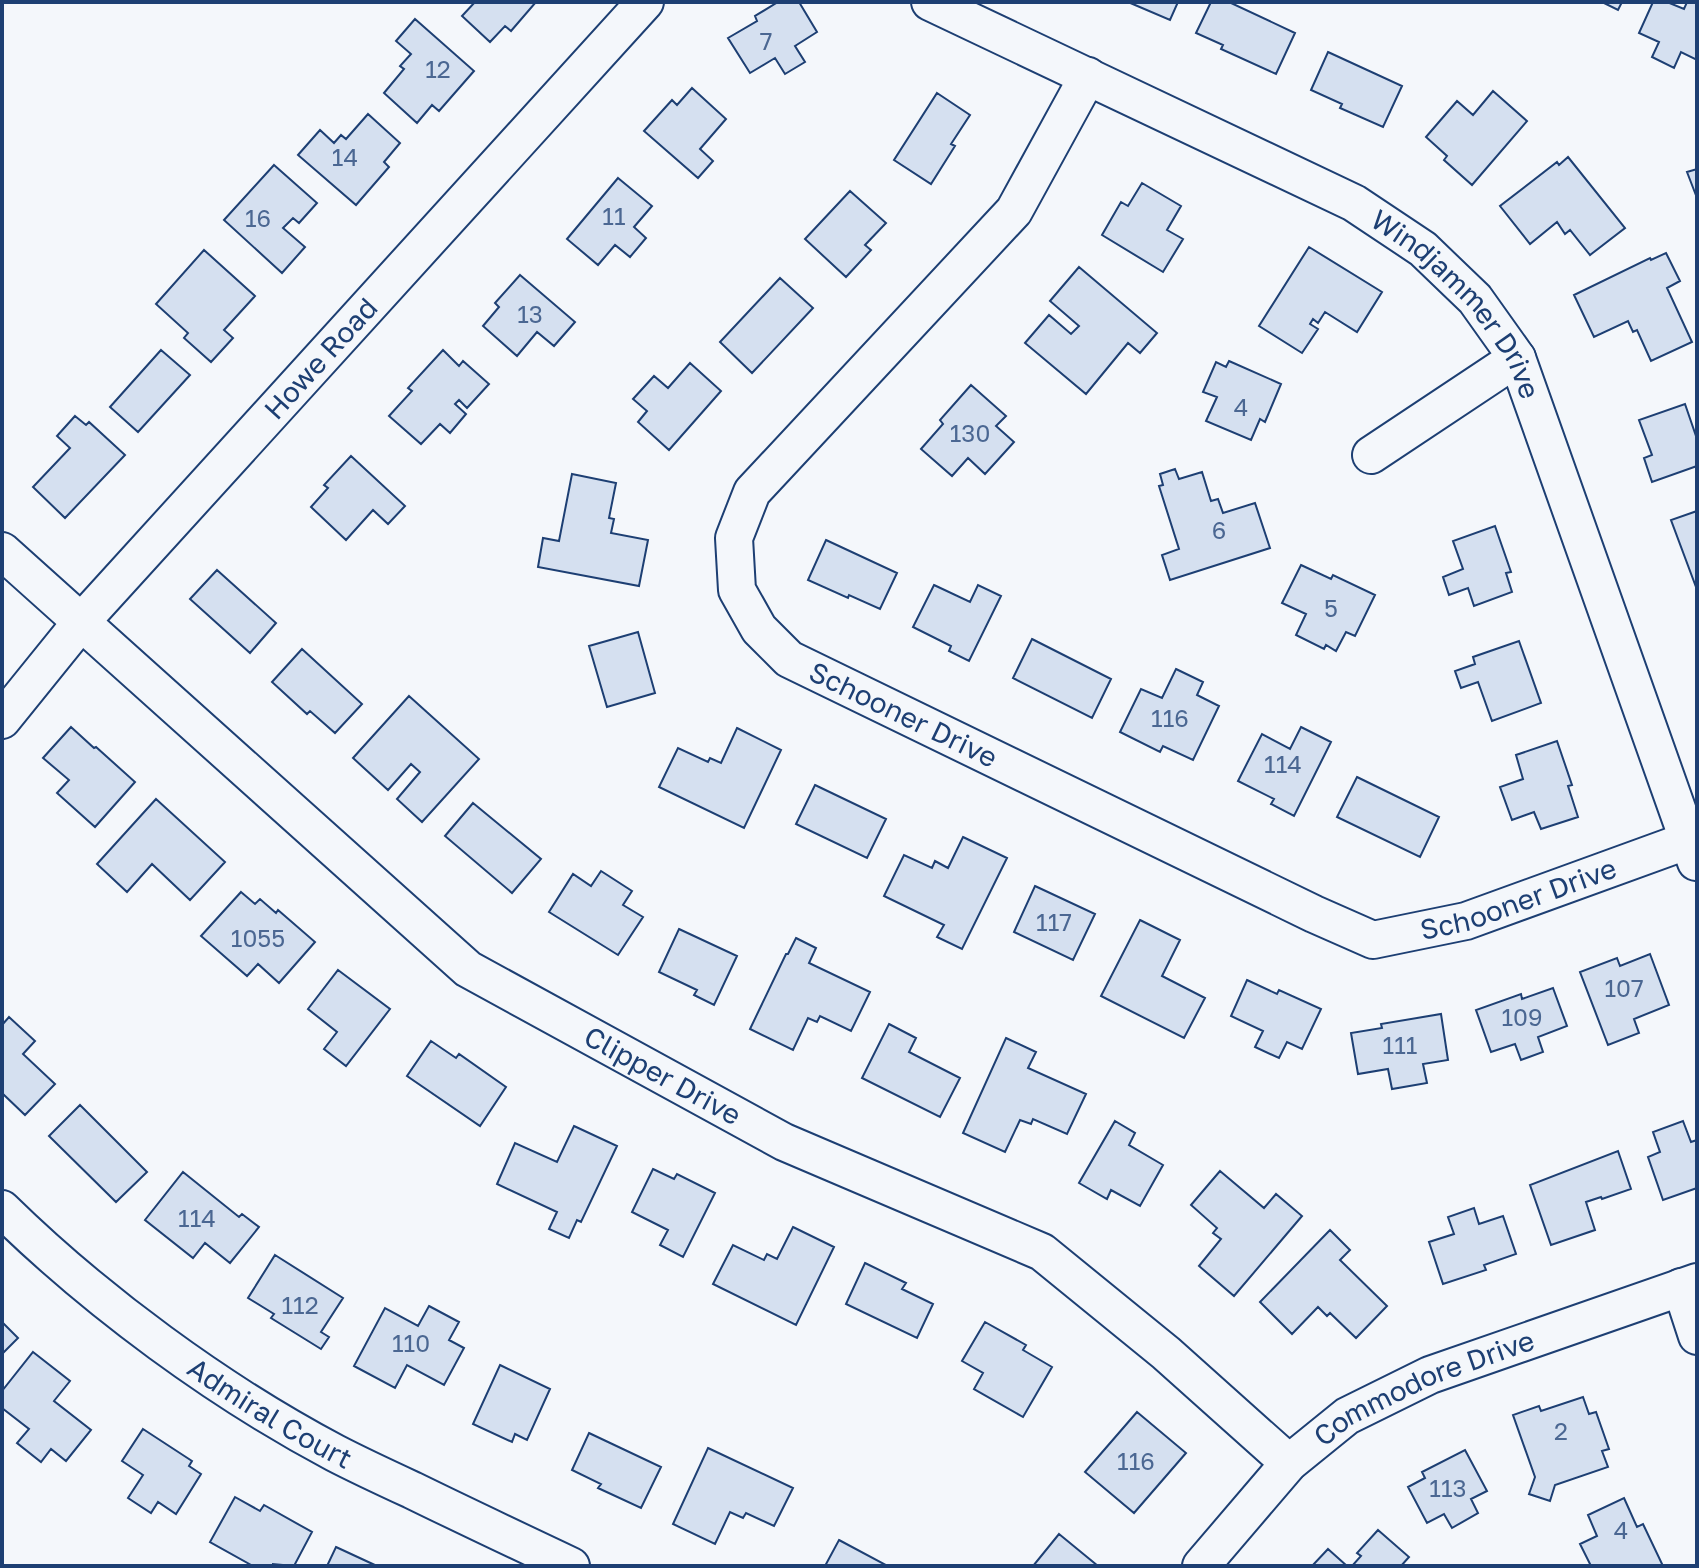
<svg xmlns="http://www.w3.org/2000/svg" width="1699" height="1568" font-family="'Golos Text',sans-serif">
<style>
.building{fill:#d5e0f0;stroke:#1d3f73;stroke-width:2}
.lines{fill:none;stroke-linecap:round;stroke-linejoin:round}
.minor-casing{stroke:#1d3f73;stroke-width:40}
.minor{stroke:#f4f7fb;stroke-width:36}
.labels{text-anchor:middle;stroke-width:6;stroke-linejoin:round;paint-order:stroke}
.number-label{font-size:24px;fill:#4b6792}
.street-label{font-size:28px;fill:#1d3f73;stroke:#f4f7fb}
</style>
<rect width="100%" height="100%" fill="#f4f7fb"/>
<!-- building -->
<path class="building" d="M475,2H536L511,31L505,26L490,42L462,16Z
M778,2H799L817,32L795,46L805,62L785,74L775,58L750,73L728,38L757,21L755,16Z
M1128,2H1178L1170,20Z
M1211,2H1229L1295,33L1276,74L1221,49L1223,45L1196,33Z
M1602,2H1622L1618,10Z
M1653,2H1667L1684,9L1687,2L1697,3V60L1681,52L1674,68L1652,57L1659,42L1639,33Z
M415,19L474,71L439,111L432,105L417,123L384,93L404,69L400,66L411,54L396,41Z
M1328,52L1402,86L1383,127L1340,108L1342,104L1311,90Z
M692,88L726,119L700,149L713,161L698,178L644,131L672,100L677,105Z
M1493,91L1527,121L1472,185L1444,160L1447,156L1426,137L1457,101L1473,115Z
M937,93L970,115L951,144L955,146L931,184L894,160Z
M368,114L400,143L384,162L389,167L356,205L298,155L320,130L334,143L341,135L346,139Z
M1568,157L1625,228L1590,255L1570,230L1565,234L1557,222L1530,244L1500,206L1557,162L1559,165Z
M274,165L317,203L299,223L293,218L283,228L305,247L282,273L224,220Z
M1697,169V198L1687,172Z
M618,178L652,206L634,227L646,238L630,257L615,245L598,265L567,239Z
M1142,183L1181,206L1167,230L1183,239L1163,272L1102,235L1121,202L1128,206Z
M850,191L886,223L865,245L871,250L846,277L805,239Z
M1309,247L1382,292L1357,332L1325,312L1318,323L1313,319L1310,324L1318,329L1302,353L1259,326Z
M204,250L255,296L224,330L233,338L211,362L184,338L188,333L156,304Z
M1666,253L1680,281L1667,288L1692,342L1651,361L1637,330L1633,332L1628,321L1594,337L1574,295L1650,258L1651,260Z
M1079,267L1157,333L1140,353L1128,343L1086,394L1025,343L1049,315L1071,334L1079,326L1050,301Z
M520,275L575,322L554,346L537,332L517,356L483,326L499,307L495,303Z
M780,278L813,308L752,373L720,342Z
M161,350L190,375L138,432L110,407Z
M443,350L459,366L463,361L489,384L467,408L459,400L455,404L466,414L450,433L440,424L421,444L389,416L412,391L408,388Z
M1229,361L1281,384L1265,422L1260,419L1251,440L1206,421L1217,397L1203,392L1216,362L1226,367Z
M690,363L721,391L669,450L638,422L647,411L633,399L654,376L668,388Z
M971,385L1006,416L996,426L1014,442L985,474L968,458L952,476L921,449L943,424L940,420Z
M1685,404L1697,439V466L1652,482L1644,458L1652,455L1639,420Z
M75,416L86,425L89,422L125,455L65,518L33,487L70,448L57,436Z
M351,456L405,506L388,524L373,510L346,540L311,507L328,488L324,485Z
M1175,469L1179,479L1202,472L1211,501L1218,499L1223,513L1255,503L1270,548L1170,580L1162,555L1179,549L1159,486L1163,485L1160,474Z
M572,474L616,483L609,518L614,519L611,533L648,540L639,586L538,567L543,538L559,541Z
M1697,511V586L1696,587L1671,520Z
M1495,526L1511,572L1506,573L1512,592L1474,606L1468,588L1449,595L1443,577L1463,569L1453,541Z
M826,540L897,573L880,609L849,595L848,598L808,580Z
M1301,565L1331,579L1333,575L1375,595L1355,636L1346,632L1336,651L1326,645L1324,649L1296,635L1306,614L1282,603Z
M217,570L276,623L250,653L190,599Z
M934,585L970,602L978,585L1001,596L969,661L949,651L951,646L913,627Z
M638,632L655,693L607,707L589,646Z
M1032,639L1111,679L1092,718L1013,678Z
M1519,641L1541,703L1492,721L1478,682L1461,688L1455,671L1475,664L1473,657Z
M302,649L362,704L335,733L310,711L307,714L272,682Z
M1176,669L1203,682L1197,695L1219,706L1193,760L1163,746L1160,752L1120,732L1141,689L1162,698Z
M409,696L479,759L422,822L397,799L420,772L411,764L388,790L353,758Z
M71,727L94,748L96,747L135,782L95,827L57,793L69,780L43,758Z
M1301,727L1331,742L1294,816L1271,804L1274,799L1238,781L1262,734L1290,749Z
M737,728L781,750L744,828L659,787L678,748L708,762L710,758L721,763Z
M1557,741L1572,785L1568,786L1578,817L1541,829L1534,812L1512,820L1500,787L1523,779L1516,755Z
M1357,777L1439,817L1420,857L1337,817Z
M815,785L886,819L867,858L796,824Z
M156,799L225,862L190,900L152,864L127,892L97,864Z
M473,803L541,859L512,893L445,836Z
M963,837L1007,858L962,949L937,937L944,925L884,896L904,855L932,868L935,861L948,868Z
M601,871L632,891L623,905L643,917L618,955L549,912L573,874L591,886Z
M1035,886L1095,914L1073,960L1014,932Z
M241,892L255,904L260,899L276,913L278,910L315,942L279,983L258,964L247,976L201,936Z
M1140,920L1180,940L1162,976L1205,998L1184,1038L1101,996Z
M679,929L737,956L714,1005L694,995L697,990L659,972Z
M796,938L816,948L809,963L870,992L851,1031L820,1016L817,1022L808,1018L793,1050L750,1029L786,954H788Z
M1650,954L1669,1005L1634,1019L1639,1033L1608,1045L1580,972L1617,958L1620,966Z
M338,970L390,1009L346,1066L324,1049L337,1032L308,1009Z
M1247,980L1277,994L1279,990L1321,1009L1302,1049L1287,1042L1279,1058L1255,1047L1263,1031L1231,1016Z
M1553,988L1567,1026L1538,1037L1543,1052L1521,1060L1515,1044L1491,1052L1476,1010L1521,994L1522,999Z
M1441,1014L1448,1060L1423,1064L1427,1083L1392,1089L1388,1069L1358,1074L1351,1033L1382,1028L1381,1024Z
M9,1017L35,1041L23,1054L55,1084L25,1115L2,1093V1025Z
M889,1024L916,1038L909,1052L960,1078L940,1117L862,1078Z
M1006,1038L1036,1052L1028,1068L1086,1094L1067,1134L1033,1119L1031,1124L1020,1120L1005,1152L963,1133Z
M431,1041L456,1058L459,1054L506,1087L480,1126L407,1076Z
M80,1105L147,1172L116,1202L49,1136Z
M1115,1121L1135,1133L1129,1145L1163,1165L1140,1206L1111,1190L1107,1199L1079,1183Z
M1683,1121L1691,1142L1697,1140V1188L1663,1200L1648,1157L1660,1152L1653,1132Z
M574,1126L617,1146L581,1222L577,1220L569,1238L549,1229L557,1212L497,1184L515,1143L557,1162Z
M1618,1151L1631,1189L1602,1199L1601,1197L1586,1202L1595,1230L1551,1245L1530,1185Z
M653,1169L674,1179L677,1174L715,1193L683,1257L660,1245L668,1230L632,1212Z
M1220,1171L1264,1208L1276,1194L1302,1216L1234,1296L1199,1266L1221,1239L1213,1233L1217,1228L1191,1205Z
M183,1172L239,1217L242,1214L259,1227L230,1263L205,1243L193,1258L145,1220Z
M1474,1208L1479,1224L1503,1216L1516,1254L1484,1265L1486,1270L1443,1284L1429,1242L1454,1234L1448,1217Z
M793,1227L834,1247L796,1325L713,1284L733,1245L764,1260L767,1254L777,1259Z
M1330,1230L1350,1250L1340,1260L1387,1306L1356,1338L1330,1313L1327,1316L1318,1307L1292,1334L1260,1302Z
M275,1255L343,1298L321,1332L329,1337L321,1349L271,1318L274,1314L248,1298Z
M865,1263L906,1283L902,1289L933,1304L917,1338L846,1304Z
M429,1306L459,1322L449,1340L464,1348L444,1385L407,1365L395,1388L354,1366L385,1308L418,1326Z
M2,1322L18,1338L2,1354Z
M985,1322L1026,1345L1023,1350L1052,1367L1023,1417L974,1389L983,1373L962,1361Z
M33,1352L70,1381L54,1401L91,1430L66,1461L51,1449L41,1462L17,1443L29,1429L2,1408V1391Z
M500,1365L550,1389L527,1440L515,1434L512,1442L473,1424Z
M1583,1397L1589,1414L1596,1412L1609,1449L1602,1451L1608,1467L1555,1485L1550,1501L1529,1494L1535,1477L1513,1415L1539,1406L1541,1411Z
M1137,1412L1186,1453L1134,1513L1085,1472Z
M143,1429L192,1461L189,1466L201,1474L176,1514L158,1502L151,1513L128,1498L143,1475L122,1461Z
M589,1433L661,1467L641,1508L598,1488L601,1484L572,1470Z
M708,1448L793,1488L774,1526L746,1513L743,1518L730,1512L715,1544L673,1524Z
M1465,1450L1487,1491L1471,1499L1478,1513L1452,1528L1444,1514L1427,1523L1408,1487L1425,1478L1422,1472Z
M235,1497L260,1511L264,1505L312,1532L294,1566L273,1564V1566H253L210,1542Z
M1624,1498L1637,1527L1643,1524L1663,1566H1591L1580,1544L1597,1536L1588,1515Z
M1378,1530L1409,1557L1401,1566H1352L1361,1556L1357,1553Z
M1059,1534L1098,1566H1033Z
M839,1540L886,1565V1566H825Z
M336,1547L377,1566H327Z
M1328,1549L1347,1566H1312Z"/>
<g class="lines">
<!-- minor casing -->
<g class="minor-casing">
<g id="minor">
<path id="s1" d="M930,2L1354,203L1423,249L1475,299L1517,358L1696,862"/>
<path id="s2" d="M1088,76L1014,211L752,492L734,538L737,590L759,629L789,659L1314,914L1373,940L1466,921L1689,840"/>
<path d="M1371,455L1517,358"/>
<path id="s3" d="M2,551L468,969L784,1142L1042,1252L1166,1353L1289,1463"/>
<path id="s4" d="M2,720L82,621L645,2"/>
<path id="s5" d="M2,1209C97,1302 218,1391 335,1453C360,1466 386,1478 412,1490C465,1516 518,1541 571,1566"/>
<path d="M1681,1287L1697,1336"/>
<path id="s6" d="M1201,1566L1289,1463L1347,1416L1430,1375L1697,1282"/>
</g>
</g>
<!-- minor -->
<use href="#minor" class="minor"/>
</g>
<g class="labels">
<!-- number labels -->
<g class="number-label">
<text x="766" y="50">7</text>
<text x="438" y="78">12</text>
<text x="345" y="166">14</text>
<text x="614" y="225">11</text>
<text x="258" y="227">16</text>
<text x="530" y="323">13</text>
<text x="1241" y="416">4</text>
<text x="970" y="442">130</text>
<text x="1219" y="539">6</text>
<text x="1331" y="617">5</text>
<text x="1170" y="727">116</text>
<text x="1283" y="773">114</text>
<text x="1054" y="931">117</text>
<text x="258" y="947">1055</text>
<text x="1624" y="997">107</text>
<text x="1522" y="1026">109</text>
<text x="1400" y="1054">111</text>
<text x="197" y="1227">114</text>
<text x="300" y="1314">112</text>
<text x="411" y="1352">110</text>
<text x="1561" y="1440">2</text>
<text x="1136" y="1470">116</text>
<text x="1448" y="1497">113</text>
<text x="1621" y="1539">4</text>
</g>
<!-- street labels -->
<g class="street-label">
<text dy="10" stroke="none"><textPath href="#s1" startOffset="616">Windjammer Drive</textPath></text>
<text dy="10" stroke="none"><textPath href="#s4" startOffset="482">Howe Road</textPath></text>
<text dy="10" stroke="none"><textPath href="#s2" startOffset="854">Schooner Drive</textPath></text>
<text dy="10" stroke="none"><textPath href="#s2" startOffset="1526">Schooner Drive</textPath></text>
<text dy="10" stroke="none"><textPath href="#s3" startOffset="848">Clipper Drive</textPath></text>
<text dy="10" stroke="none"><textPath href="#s6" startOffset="292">Commodore Drive</textPath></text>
<text dy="10" stroke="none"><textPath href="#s5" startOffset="338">Admiral Court</textPath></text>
</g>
</g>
<!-- border -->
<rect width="1699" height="1568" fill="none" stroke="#1d3f73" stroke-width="8"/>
</svg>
